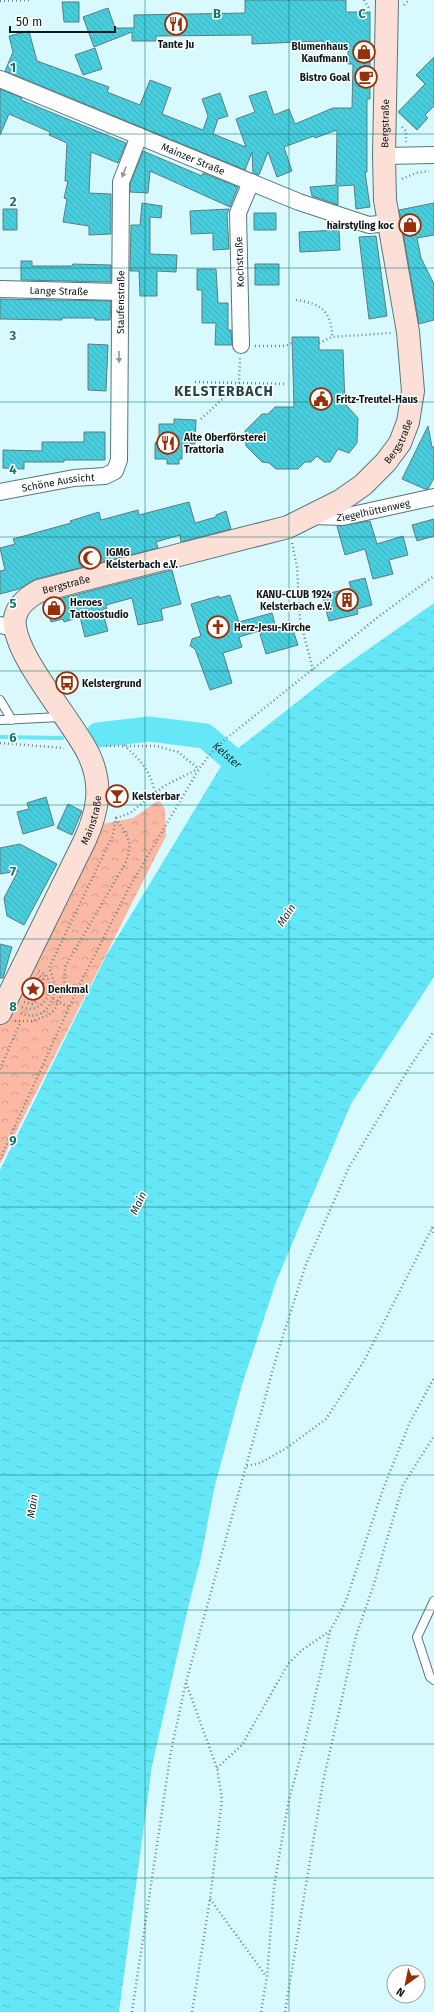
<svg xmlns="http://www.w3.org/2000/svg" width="434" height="2012" font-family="'Fira Sans',sans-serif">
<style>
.park{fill:url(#park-crowns)}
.water{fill:url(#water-ripples)}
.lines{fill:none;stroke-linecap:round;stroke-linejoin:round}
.stream{stroke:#66e7f7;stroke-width:4}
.river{stroke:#66e7f7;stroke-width:25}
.building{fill:url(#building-back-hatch);stroke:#5d7c81}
.lane-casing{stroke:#57767a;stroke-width:10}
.street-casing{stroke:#57767a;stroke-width:18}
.secondary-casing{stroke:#57767a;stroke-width:24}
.path{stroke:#70878a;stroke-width:2.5;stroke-dasharray:1 3;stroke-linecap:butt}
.lane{stroke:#fff;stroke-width:8}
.street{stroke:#fff;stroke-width:16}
.secondary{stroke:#fce0d7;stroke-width:22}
.oneway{fill:#919797}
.grid{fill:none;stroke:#0f766e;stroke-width:1;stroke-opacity:0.55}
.labels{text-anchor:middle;stroke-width:3;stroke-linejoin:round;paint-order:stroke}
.poi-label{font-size:10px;font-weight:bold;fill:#0a1718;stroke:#fff;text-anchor:start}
.street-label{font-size:10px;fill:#0a1718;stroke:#fff}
.water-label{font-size:11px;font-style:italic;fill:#172e31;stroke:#fff}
.district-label{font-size:14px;font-weight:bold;letter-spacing:1px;fill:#254347;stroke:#fff}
.grid-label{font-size:13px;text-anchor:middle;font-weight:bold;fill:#0f766e;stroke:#fff;stroke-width:3;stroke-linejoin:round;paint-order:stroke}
</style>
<defs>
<pattern id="park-crowns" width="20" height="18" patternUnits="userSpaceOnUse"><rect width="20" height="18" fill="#fbb8a3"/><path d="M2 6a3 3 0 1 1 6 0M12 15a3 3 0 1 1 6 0" fill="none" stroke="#d69d8c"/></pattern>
<pattern id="water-ripples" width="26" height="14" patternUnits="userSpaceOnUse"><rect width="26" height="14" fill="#66e7f7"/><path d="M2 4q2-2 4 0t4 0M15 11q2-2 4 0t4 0" fill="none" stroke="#57c5d3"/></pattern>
<pattern id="building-back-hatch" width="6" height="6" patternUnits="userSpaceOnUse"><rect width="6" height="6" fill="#48cddd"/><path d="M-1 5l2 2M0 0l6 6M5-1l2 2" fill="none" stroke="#3eafbd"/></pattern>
</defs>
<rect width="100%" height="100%" fill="#d8faff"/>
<!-- park -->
<path class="park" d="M159,800L165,809L166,836L0,1164V1018L102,824L133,818Z"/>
<!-- water -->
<path class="water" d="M434,603V977L351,1104L276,1282L242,1385L214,1489L201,1558L189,1604L152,1766L119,2012H0V1170L106,956L226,758L326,679Z"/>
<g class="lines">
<!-- stream -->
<path class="stream" d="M0,737L62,738"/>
<!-- river -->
<path class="river" id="s1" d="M98,735L149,729L205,736L255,779"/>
</g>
<!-- building -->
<path class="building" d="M245,0H346V12H370V99H367V172H365L370,207L356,209L354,185L338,186V205L312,196L310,187L336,185L337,130L315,138L314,136L284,147L292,171L277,177L268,152L259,175L253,173L252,152L245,170L5,71L13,52L9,36L29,31L37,61L109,87L107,92L140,105L150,80L171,88L162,114L203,130L208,116L202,99L220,93L228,116L218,119L213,134L246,147L236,119L255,112L249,96L266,91L274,115L289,109L295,124L333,108H352L353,64H348V47L323,49V41L252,44V35L156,36V41H132V32L94,47L83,17L108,8L115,28H134V15L245,13Z
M62,2H79V22H64Z
M95,48L102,69L83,75L75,55Z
M434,57V106L425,115L428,118L417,130L398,112L425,84L416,75Z
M0,89L22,98L21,100L126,143L118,163L91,152L89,193L111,194V234L89,235V226L63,222L67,199L64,198L68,181H65L67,143L49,135L50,132L9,114L0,135Z
M143,151L202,176L203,173L238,187L230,207L150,171L148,193L130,192V184Z
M142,203L162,206L161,218L150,217V254L177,255L176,272L157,271V296H140L139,271H130L131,225H140Z
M434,203V235L417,238L421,258L434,284V320L419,324L399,210Z
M3,209H17V230H3Z
M229,209L227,214L229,249L213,250V233L191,234L190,211Z
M254,213H276V230H254Z
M339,230L340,250L300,252L299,232Z
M376,236L387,316L369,319L359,237Z
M21,261H32V266H72L73,264L111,265V282L21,280Z
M255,264H279V285H255Z
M197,269H216L218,303H228V330H231L232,345H215L216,323H202V290H197Z
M0,299L111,301L110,320H95V318H62V320L0,319Z
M292,337H319V350H343L345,404L358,418L357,443L349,453L338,449L330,462H324L317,456L311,462H305L298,469H276L269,463L262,462L246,446L245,431L262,414H268L275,407H294Z
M88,344L108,345L106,391L88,390Z
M174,419L196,420L195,444H182V459H179V464H167V459H155V443L159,439V424H174Z
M428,426L432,447H434V478L428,489H425L402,479Z
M84,432H105V460H64V462H24V469L3,468V450L42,451V442H84Z
M189,502L195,523L216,517V515L226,511L231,529L181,542L180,535L156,542L158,548L36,579L19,589L0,594V571L5,570L0,548L15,544L13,539L71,523L70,521L99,512L101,520L138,510L139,515Z
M434,519V536L417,541L412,525Z
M370,521L377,544L403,536L408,555L389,560L393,574L373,579L365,549L345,555L337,526Z
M172,570L181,604L161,609L163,620L138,625L132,598L106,605L107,609L102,610L108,631L85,637L80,617L64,622L63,619L51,622L46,607L51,601Z
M365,578L372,605L357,609L358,614L329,621L322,595L351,588L349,582Z
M230,595L239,622L272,613L276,628L291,624L298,645L266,654L259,631L239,637L242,647L223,653L232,683L210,690L195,649L190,646L192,639L201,636L191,604L219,596V598Z
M46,797L54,825L23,834L17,812L29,809L27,803Z
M68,804L82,811L72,835L57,828Z
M20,844L57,864L24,925L7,916L4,898L18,871L0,874V848Z
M0,944L12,947L3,978H0Z"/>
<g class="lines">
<!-- lane casing -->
<g class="lane-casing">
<path id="lane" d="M0,700L12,720
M0,720L61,717
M434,1601L417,1637L430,1677L434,1680"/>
</g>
<!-- street casing -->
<g class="street-casing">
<g id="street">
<path id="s2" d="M0,79L299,202L369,225L389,223"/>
<path d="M384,156L434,155"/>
<path id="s3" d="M0,289L119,292"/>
<path d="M241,345L238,213L251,182"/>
<path id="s4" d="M0,492L74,478L105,476L115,471L119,460L121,182L139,136"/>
<path id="s5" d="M313,516L343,517L434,497"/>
<path d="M0,625L15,628"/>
</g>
</g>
<!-- secondary casing -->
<g class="secondary-casing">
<g id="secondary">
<path id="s6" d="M0,1013L85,840C98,811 103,785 89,755C74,722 10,652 15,618C17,605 28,597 39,591L288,527L340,501L363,485L386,462L400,443L408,422L413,391L408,332L385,200L384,156L387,0"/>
</g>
</g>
<!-- path -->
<path class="path" d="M364,0L369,8
M0,1L32,0
M404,5L409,0
M402,127L406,131V142
M402,179L416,173L429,171
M296,300C321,303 332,312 332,337
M319,343L332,337L391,333
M255,346H285L292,343
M195,382L285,384
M201,419L239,383L240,358
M292,543L297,567L300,620L313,670
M0,743L64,748
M124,745C141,761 150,770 155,793
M106,746H156L178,752L199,769
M116,818L130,813L164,786L198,769
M53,999L69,1007
M24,1002L32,1004C40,998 44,989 43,979L37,974
M22,1007C44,1017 62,982 39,971
M15,1021H33L49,1015L55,1009L64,989L65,967L126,862C134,841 127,836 116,818L113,835L49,968C62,991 49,1025 20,1013
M0,1069L21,1021
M0,1159L77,990L130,886L199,769L211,753L223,741L382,614L434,576
M432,1228L434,1234
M247,1466L260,1463L285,1449L326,1419L364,1361L434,1224
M186,1683L217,1768L222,1799L210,1899L192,2012
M217,1768L242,1745L288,1664L302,1650L330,1631
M210,1899L266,1976
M132,2012L171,1751L186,1682L277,1355L305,1267L349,1167L409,1068L434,1031
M261,2012L267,1977L274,1887L288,1804L306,1737L330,1631L346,1601L383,1489L410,1422L434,1378
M285,2012L323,1782L356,1636L373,1587L403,1485L434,1436"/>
<!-- lane -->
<use href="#lane" class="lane"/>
<!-- street -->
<use href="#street" class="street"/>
<!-- secondary -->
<use href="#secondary" class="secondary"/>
</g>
<!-- one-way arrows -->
<defs><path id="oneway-solid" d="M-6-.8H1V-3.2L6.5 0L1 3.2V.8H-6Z"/></defs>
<g class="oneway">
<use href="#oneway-solid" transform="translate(124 172) rotate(112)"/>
<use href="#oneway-solid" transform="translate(119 357) rotate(90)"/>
</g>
<!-- grid -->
<path class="grid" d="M145,0V2012M289,0V2012M0,134H434M0,268H434M0,402H434M0,537H434M0,671H434M0,805H434M0,939H434M0,1073H434M0,1207H434M0,1341H434M0,1475H434M0,1610H434M0,1744H434M0,1878H434"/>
<!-- icons -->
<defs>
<g id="restaurant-ring" transform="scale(1.15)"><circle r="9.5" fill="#fff" stroke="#973009" stroke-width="1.5"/><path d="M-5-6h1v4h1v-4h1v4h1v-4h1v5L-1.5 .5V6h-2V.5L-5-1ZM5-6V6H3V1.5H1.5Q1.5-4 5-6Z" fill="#973009"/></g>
<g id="shop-ring" transform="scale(1.15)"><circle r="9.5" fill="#fff" stroke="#973009" stroke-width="1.5"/><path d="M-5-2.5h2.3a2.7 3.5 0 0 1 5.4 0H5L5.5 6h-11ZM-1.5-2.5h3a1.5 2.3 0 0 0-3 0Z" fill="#973009"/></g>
<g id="cafe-ring" transform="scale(1.15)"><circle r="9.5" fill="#fff" stroke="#973009" stroke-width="1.5"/><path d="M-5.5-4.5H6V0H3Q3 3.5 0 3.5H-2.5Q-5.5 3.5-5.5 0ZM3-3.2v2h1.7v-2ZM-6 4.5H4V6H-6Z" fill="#973009"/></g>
<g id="civic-ring" transform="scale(1.15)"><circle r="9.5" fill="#fff" stroke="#973009" stroke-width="1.5"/><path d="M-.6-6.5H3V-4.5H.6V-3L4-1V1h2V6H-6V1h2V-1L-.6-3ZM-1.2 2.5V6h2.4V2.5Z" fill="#973009"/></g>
<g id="mosque-ring" transform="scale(1.15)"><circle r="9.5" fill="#fff" stroke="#973009" stroke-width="1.5"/><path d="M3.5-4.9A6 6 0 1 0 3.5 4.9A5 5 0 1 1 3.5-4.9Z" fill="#973009"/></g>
<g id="building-ring" transform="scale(1.15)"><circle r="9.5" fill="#fff" stroke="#973009" stroke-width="1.5"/><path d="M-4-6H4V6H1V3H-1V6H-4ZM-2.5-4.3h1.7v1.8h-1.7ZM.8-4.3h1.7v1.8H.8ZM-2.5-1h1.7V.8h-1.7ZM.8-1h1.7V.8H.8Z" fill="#973009"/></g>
<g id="church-ring" transform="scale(1.15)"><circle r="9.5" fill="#fff" stroke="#973009" stroke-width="1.5"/><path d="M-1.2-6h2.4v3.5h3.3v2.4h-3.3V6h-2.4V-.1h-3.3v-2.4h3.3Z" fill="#973009"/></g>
<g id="bus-ring" transform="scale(1.15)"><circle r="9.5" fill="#fff" stroke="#973009" stroke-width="1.5"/><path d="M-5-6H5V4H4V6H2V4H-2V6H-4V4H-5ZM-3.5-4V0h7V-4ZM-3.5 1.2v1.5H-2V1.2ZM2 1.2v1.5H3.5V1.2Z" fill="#973009"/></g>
<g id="bar-ring" transform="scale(1.15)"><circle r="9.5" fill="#fff" stroke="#973009" stroke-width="1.5"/><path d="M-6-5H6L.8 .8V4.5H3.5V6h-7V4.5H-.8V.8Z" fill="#973009"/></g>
<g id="sight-ring" transform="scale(1.15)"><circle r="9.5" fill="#fff" stroke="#973009" stroke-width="1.5"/><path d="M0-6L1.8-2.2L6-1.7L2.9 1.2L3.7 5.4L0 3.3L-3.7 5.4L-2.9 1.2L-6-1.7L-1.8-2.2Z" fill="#973009"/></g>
</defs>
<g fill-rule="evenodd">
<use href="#restaurant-ring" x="176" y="24"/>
<use href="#shop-ring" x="364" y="52"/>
<use href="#cafe-ring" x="366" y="77"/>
<use href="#shop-ring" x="410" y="225"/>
<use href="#civic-ring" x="321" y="399"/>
<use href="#restaurant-ring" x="168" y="443"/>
<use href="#mosque-ring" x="90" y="558"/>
<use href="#building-ring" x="347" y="600"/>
<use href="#shop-ring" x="54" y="608"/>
<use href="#church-ring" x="218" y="627"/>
<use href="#bus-ring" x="67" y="683"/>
<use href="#bar-ring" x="117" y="796"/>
<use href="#sight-ring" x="33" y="989"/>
</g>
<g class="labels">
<!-- poi labels -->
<g class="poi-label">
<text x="176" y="48" text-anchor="middle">Tante Ju</text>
<text x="348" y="50" text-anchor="end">Blumenhaus<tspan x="348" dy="12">Kaufmann</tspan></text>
<text x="350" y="81" text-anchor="end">Bistro Goal</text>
<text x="394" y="229" text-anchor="end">hairstyling koc</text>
<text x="336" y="403">Fritz-Treutel-Haus</text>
<text x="184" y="441">Alte Oberförsterei<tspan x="184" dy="12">Trattoria</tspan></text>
<text x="106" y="556">IGMG<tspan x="106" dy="12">Kelsterbach e.V.</tspan></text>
<text x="332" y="598" text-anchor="end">KANU-CLUB 1924<tspan x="332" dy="12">Kelsterbach e.V.</tspan></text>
<text x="70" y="606">Heroes<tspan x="70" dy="12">Tattoostudio</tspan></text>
<text x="234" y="631">Herz-Jesu-Kirche</text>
<text x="82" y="687">Kelstergrund</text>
<text x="132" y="800">Kelsterbar</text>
<text x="48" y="993">Denkmal</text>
</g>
<!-- street labels -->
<g class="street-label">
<text dy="4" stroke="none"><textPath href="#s6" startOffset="1199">Bergstraße</textPath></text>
<text dy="4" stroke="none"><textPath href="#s2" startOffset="209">Mainzer Straße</textPath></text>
<text transform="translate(239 262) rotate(-92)" y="4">Kochstraße</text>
<text dy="4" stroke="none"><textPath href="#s3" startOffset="59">Lange Straße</textPath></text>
<text dy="4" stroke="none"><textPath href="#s4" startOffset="287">Staufenstraße</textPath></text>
<text dy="4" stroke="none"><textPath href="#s6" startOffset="876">Bergstraße</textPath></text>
<text dy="4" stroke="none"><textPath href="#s4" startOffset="59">Schöne Aussicht</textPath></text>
<text dy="4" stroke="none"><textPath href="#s5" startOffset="61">Ziegelhüttenweg</textPath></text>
<text dy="4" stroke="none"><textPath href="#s6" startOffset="504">Bergstraße</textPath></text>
<text dy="4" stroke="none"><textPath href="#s6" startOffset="214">Mainstraße</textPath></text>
</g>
<!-- water labels -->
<g class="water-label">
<text dy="4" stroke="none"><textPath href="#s1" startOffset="137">Kelster</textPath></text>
<text transform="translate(286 915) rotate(-57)" y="4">Main</text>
<text transform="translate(138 1203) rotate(-64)" y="4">Main</text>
<text transform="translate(32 1506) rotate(-82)" y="4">Main</text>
</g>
<!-- district labels -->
<g class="district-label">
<text x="224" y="396">KELSTERBACH</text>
</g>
</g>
<g class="grid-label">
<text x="217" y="18">B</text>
<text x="362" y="18">C</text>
<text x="13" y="72">1</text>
<text x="13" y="206">2</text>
<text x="13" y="340">3</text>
<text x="13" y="474">4</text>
<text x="13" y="608">5</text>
<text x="13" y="742">6</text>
<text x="13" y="876">7</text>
<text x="13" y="1011">8</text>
<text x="13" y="1145">9</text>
</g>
<!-- north arrow -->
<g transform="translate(406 1984) rotate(213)"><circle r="19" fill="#ffffff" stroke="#9da2a3"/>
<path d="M0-3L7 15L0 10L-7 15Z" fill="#973009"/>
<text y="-6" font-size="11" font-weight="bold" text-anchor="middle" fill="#0a1718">N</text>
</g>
<!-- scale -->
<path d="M10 26v6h105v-6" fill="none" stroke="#0a1718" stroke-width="2"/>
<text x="16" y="26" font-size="12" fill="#0a1718" stroke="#ffffff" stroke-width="3" paint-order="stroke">50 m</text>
</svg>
